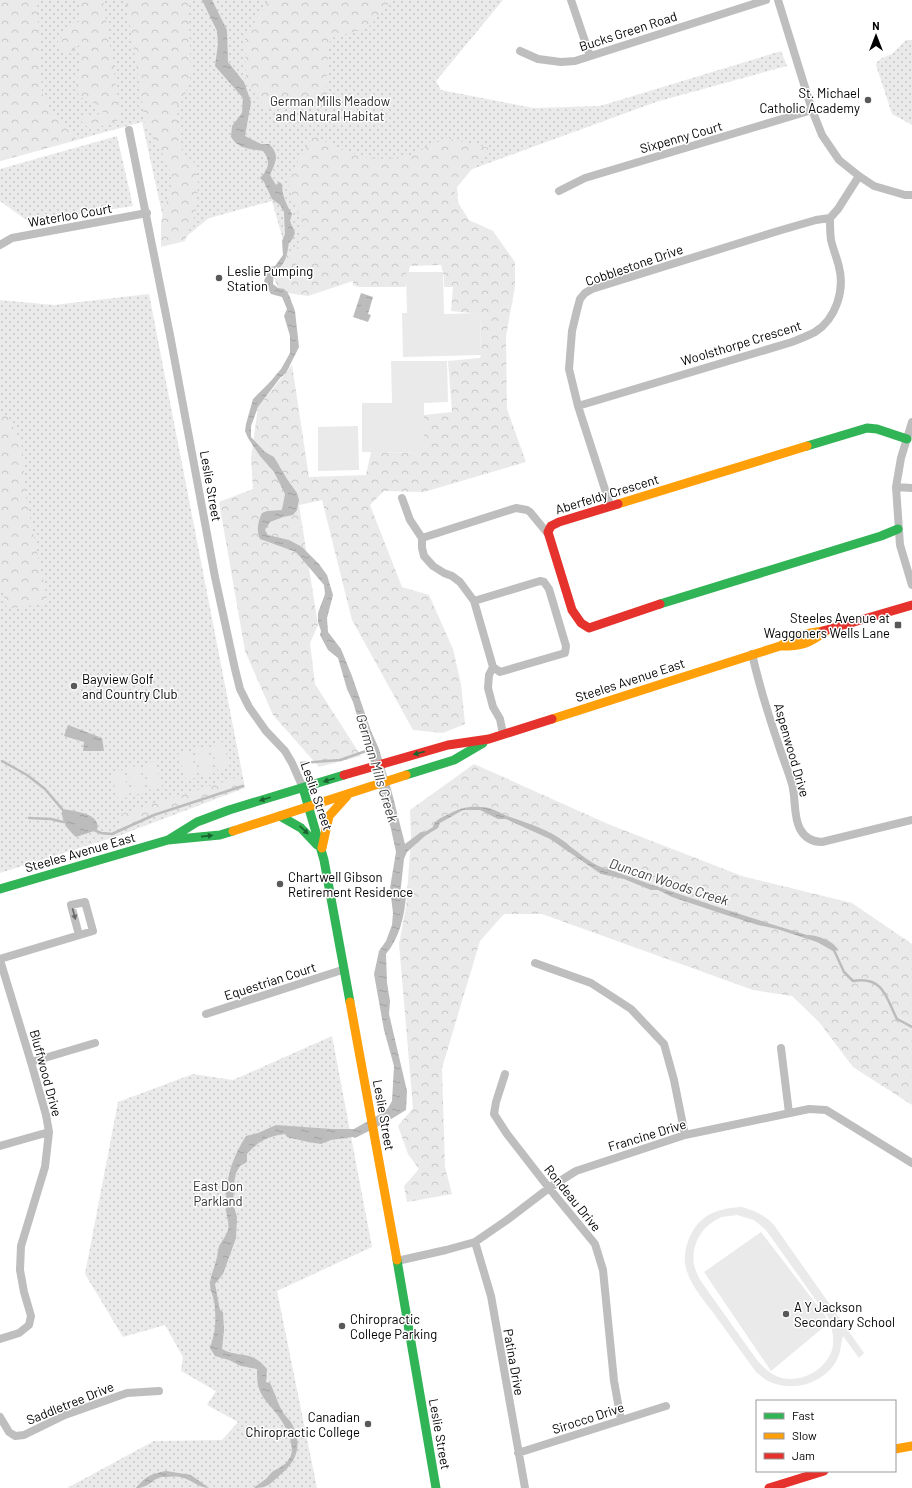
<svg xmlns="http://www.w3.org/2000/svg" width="912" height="1488" font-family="Barlow,sans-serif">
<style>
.grass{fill:url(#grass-dots)}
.forest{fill:url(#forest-crowns)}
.garden{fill:#eaeaea;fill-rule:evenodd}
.water{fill:url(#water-ripples)}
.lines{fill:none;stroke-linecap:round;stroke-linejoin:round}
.stream{stroke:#bcbcbc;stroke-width:2.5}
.street{stroke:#bebebe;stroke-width:8}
.fast{stroke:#30b455;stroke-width:9}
.slow{stroke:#ff9f0a;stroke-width:9}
.jam{stroke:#e5322d;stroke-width:9}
.oneway{fill:#1a632f}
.oneway2{fill:#686868}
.poi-dot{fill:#595959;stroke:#fff;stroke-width:1.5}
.labels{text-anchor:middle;stroke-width:3;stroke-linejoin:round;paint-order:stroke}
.street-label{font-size:13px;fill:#000;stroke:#fff}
.poi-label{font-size:13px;fill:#000;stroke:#fff;text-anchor:start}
.park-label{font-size:13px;fill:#303030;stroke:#fff}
.water-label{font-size:14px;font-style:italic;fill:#414141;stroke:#fff}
</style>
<defs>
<pattern id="grass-dots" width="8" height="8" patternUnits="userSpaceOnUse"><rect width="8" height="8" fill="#eaeaea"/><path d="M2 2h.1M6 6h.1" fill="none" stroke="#c7c7c7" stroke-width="1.8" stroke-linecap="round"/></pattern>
<pattern id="forest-crowns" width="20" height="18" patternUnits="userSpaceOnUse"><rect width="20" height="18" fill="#eaeaea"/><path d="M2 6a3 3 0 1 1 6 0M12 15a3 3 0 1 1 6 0" fill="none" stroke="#c7c7c7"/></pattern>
<pattern id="water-ripples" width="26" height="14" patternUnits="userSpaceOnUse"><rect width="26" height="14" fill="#bcbcbc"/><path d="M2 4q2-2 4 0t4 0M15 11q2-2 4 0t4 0" fill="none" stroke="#a0a0a0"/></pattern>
</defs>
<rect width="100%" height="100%" fill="#fff"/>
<!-- grass -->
<path class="grass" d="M0,0H503L436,81L441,90L533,108L600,106L781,51L787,66L656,102L456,175L461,239L287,254L272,201L209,218L187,236L168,240L142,122L0,161Z
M906,40H912V125L892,114L876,65L877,62L882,58L892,54Z
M117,136L133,206L29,222L0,201V169Z
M149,294L245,788L118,836L0,873V581H8L0,533V300L54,305Z
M332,1036L372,1247L277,1291L317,1488H67L154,1441L222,1440L238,1422L207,1405L216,1391L181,1371L183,1357L165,1325L123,1337L85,1274L118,1102L193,1074L233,1080Z"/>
<!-- forest -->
<path class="forest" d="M0,0H37L42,93L51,110L77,140L0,161Z
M80,0H103L121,119C108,124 97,130 83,125L81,118L105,113L95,109L93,102L79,97L76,85L80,69V44L72,51L60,52L57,43L72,25L80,21Z
M126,0H188L191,74L185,95L177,107L178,126L183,153L195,163L198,183L196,212L185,241L161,247V222L173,178L159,146L145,121Z
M268,0H392L368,28L332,38L328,47L326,99L309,108L278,109L265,107L246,82L245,38Z
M314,134L334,147L368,158L387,159L413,155L430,144L450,139L489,148L454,191L457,201L469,220L493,231L515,262V287L506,336L507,409L526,462L424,492L384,491L370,505L402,587L429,595L453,649L461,684L465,724L443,733L413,730L352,620L322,500L299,505L318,625L310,643L315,684L361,756L319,767L273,715L245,651L219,502L253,489L251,458L258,407L292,365L309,477L366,475L371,452L424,453V415L452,412L448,361L480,358L481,355L480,314L451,311L453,287H444V277L441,265L410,266L406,285L405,287H359L353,285V281L308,296L280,292L272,274L287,254L296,253C300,240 301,227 298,214C296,200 286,189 290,175Z
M0,411L7,416L19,437L22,448L26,499L48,603L7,609L0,581Z
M474,764L608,824L742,876L852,903L912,944V1105L853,1067L819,1022L792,996L753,990L542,914H504L480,941L442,1068L445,1167L452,1194L407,1202L404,1186L419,1169L408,1154L398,1126L413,1108L399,944L406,907L411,838L410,810Z
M239,777L242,785L121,827L118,815Z"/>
<!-- garden -->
<path class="garden" d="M406,272H443L444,314L480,313L481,355L403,357L402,313H407Z
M391,361H447L448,402L424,403V453L362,452V403H392Z
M358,426L359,470L318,471V427Z
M223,742L230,768L218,771L211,745Z
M207,746L214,773L202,776L194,750Z
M190,751L198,777L186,780L178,754Z
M155,761L162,787L150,790L143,764Z
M139,765L146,792L134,795L127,769Z
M123,770L130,796L118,800L111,773Z
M742,1207C755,1211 765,1215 774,1225L864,1353L859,1358L843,1336C841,1342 841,1349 839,1355C829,1382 794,1394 768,1381C764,1379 760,1375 756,1372C743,1354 730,1336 717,1318C705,1301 688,1284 685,1263C684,1251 688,1238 694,1229C705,1212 723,1208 742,1207ZM737,1215L754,1220L766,1230L830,1320C832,1330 835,1340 832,1350C825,1372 797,1385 776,1376C769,1373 762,1366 757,1360L700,1280C698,1275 695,1270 694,1265C691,1244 702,1225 722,1217C726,1216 732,1216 737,1215Z
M761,1232L830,1322L771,1371L704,1272Z"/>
<!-- water -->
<path class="water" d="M202,0H212L227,30L228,62L244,82L251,102L245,136L261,144H269C280,155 276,161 270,175L276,185L279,182L282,184C282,195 286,204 292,214L290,221L295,233L292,240L289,242C287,255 286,265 274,272L273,284L278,288L284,289L289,295L295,311L299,347L286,373L280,378L258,407L251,426V437L265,452L274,457L287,479L297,493L299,500L297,510L293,515L283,517L270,522L265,530L268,535L289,540L302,547L319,564L327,575L333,595L327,618L328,632L341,649L352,676L371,731L379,749L392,793L405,844L421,832H425L433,827C434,820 443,817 449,814C460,808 468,806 481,807C490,807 499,812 507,816C526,823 548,829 565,842C575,850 596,868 608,869C674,893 740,915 807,935C817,935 834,941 838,950L833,951L817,942L777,929L758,925L723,914L672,897L658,890H651L624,879L601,874L550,839L506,819H498L480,810H463L440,823L438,828L425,836L407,852L404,859L400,895L405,893L406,895C405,915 399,939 386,954L387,983L390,1001L389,1014L407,1091L406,1110L383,1124L355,1138L353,1137L331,1140L321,1144L308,1142L287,1137L285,1134C269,1136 258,1141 247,1154V1162L240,1166L236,1173L233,1189L234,1207L237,1217L236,1238L223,1274L215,1284L220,1310L223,1312L224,1330L222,1349C239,1359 251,1349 267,1369L266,1382L270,1383C275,1393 278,1405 284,1414C287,1418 290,1420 292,1424C303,1445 297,1461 280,1475C270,1484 268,1488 254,1488C258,1484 262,1482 266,1479C268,1477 270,1474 272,1472C278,1468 285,1466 289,1459C298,1447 284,1422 275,1412C271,1406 265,1401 262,1395C257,1387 257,1378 257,1369L241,1366L229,1360L215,1356L210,1348C215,1332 216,1325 215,1309C215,1301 211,1293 210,1285C210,1277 214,1269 216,1261C217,1257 218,1251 219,1246C222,1241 226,1236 228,1230C230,1224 226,1216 226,1209C226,1179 230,1162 246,1136L258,1133L276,1125L332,1129H354L382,1113L388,1108L392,1101L394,1066L384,1030L374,974L379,951L386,941L392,925L393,913L390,888L396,852L391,829L353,702L347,689L338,658L328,650L320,635L321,631L318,622V613L325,594L324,585L296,552L260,539C256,531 258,521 262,513L267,511L282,510L285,494L274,472L260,456L248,438L245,431L246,424L253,399L270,382L281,369L290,353V336L284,316L287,309L282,297L271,294L264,281L269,267L275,266L283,255L282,241L285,234L284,212L280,205L272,199L264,182L260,178C269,169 271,161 263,151C250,149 238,149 231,137L232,126L242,113L243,98L215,66L218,44L217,31Z
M361,293L373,297L368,314L371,315L368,322L353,317Z
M68,725L102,738L104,751H83L84,742L64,736Z
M62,809C73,811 102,813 97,830L76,837C67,829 61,821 62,809Z
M166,1471L191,1475L209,1488C198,1488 191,1479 180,1477C175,1476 169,1477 164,1477C152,1477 151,1488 136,1488C146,1476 151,1474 166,1471Z"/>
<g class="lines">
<!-- stream -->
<path class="stream" d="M2,761L27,775L45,789L62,809
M301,763L340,760L369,750
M29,818L51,819L63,822
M94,830L101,833L112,834L154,815L243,786
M833,948L844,972L853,981C884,976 886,998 897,1019L912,1027"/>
<!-- street -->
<path class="street" d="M571,0L590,56
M778,0L812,110L822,135L839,160L859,176L874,186L905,195H912
M520,51L538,59L561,62L575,61L766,0
M129,130L170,335L215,577L235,669L240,689L249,707L266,731L285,751L292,763L303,788
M559,191L585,178L812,110
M0,245L12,238L147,213
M578,406L792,342C799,339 808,336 815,332C836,319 845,290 839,267C837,258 833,249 831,240C830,233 830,225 830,218
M912,422L901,458L896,487L900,545L912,585
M896,487L912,488
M402,498L410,520L422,538V548L424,556L433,566L444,573L452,576L460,582L474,601L493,667L489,675L488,688L493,707L500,719L503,734
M610,505L578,406L569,369L572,331L577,310L580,299L585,293L592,289L778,231L816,220L830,218L838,209L859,176
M422,538L516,508L527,510L530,512L549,535
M474,601L540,581L544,582L549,589L566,646L565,653L500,672L493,667
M752,654C759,684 768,714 778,743C782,756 788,770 792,784C796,798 793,816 800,829C805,838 812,842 822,842L912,820
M0,959L93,931L85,902L71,905L79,935
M0,960L31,1062L46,1115L49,1132L45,1167L21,1246L20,1270L24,1292L31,1316L29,1325L19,1333L0,1339
M535,963L591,983L631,1009L664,1044L674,1080L685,1135
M206,1014L342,970
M781,1048L789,1113
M31,1062L95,1043
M505,1074L496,1102L494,1114L507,1134L549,1188L595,1244L603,1270L614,1381L621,1420
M0,1146L49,1132
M475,1242L491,1296L525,1488
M397,1261L446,1250L475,1242L507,1220L549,1188L576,1171L685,1135L809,1109L826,1110L912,1163
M0,1417L9,1432L15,1436L24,1435L65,1415L127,1393L159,1391
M518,1453L666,1406"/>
<!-- fast -->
<path class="fast" d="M807,446L867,428L877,429L907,439
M660,604L881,536L898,529
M406,775L454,760L483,743
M303,788L324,860L350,1002
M280,816L301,828L317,845
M168,840L197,822L229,810L344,775
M0,889L168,840L220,835L233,831
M397,1260L436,1488"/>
<!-- slow -->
<path class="slow" d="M618,504L807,446
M780,646C802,646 808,644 826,631
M552,719L780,646C795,637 805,633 823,631
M233,831L406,775
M322,848L329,816L347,796
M350,1002L397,1260
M895,1449L912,1446"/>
<!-- jam -->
<path class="jam" d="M618,504L559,522L551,526L548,532L572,610L581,623L589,628L660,604
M823,631L912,605
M344,775L448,745L489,739L552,719
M769,1488L824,1471"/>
</g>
<!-- one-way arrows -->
<defs><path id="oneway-solid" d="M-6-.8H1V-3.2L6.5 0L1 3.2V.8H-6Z"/></defs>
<g class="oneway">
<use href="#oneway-solid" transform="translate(419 753) rotate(165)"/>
<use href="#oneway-solid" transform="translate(329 780) rotate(163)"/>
<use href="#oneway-solid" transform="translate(265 799) rotate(163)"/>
<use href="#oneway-solid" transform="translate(304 830) rotate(43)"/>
<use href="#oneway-solid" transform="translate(207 836) rotate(-6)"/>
</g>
<use class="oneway2" href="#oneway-solid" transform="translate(74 914) rotate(75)"/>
<!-- markers -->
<g class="poi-dot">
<circle cx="868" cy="100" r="4"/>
<circle cx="219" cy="278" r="4"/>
<rect x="894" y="621" width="8" height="8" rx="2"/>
<circle cx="74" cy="686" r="4"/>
<circle cx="280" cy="884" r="4"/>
<circle cx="786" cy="1314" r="4"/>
<circle cx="342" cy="1326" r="4"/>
<circle cx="368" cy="1424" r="4"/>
</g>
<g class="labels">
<!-- street labels -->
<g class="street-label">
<text transform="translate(628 31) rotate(-18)" y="5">Bucks Green Road</text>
<text transform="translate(681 137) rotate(-16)" y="5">Sixpenny Court</text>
<text transform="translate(70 215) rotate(-10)" y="5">Waterloo Court</text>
<text transform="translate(634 265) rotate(-19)" y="5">Cobblestone Drive</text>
<text transform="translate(741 343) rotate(-17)" y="5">Woolsthorpe Crescent</text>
<text transform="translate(211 486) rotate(80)" y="5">Leslie Street</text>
<text transform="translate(607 494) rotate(-17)" y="5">Aberfeldy Crescent</text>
<text transform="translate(630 680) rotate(-18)" y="5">Steeles Avenue East</text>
<text transform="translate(792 750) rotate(74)" y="5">Aspenwood Drive</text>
<text transform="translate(317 796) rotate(71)" y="5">Leslie Street</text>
<text transform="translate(80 852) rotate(-16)" y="5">Steeles Avenue East</text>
<text transform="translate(270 981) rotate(-18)" y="5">Equestrian Court</text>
<text transform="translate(46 1073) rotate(75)" y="5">Bluffwood Drive</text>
<text transform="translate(384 1115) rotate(80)" y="5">Leslie Street</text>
<text transform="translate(647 1135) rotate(-17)" y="5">Francine Drive</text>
<text transform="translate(573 1198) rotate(51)" y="5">Rondeau Drive</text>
<text transform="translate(514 1362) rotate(80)" y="5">Patina Drive</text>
<text transform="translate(70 1403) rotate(-22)" y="5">Saddletree Drive</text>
<text transform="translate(588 1418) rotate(-18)" y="5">Sirocco Drive</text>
<text transform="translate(440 1434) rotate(80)" y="5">Leslie Street</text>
</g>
<!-- poi labels -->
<g class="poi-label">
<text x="860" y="98" text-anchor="end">St. Michael<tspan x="860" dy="15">Catholic Academy</tspan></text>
<text x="227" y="276">Leslie Pumping<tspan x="227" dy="15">Station</tspan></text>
<text x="890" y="623" text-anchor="end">Steeles Avenue at<tspan x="890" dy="15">Waggoners Wells Lane</tspan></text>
<text x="82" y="684">Bayview Golf<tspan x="82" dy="15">and Country Club</tspan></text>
<text x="288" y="882">Chartwell Gibson<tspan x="288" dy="15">Retirement Residence</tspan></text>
<text x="794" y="1312">A Y Jackson<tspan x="794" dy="15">Secondary School</tspan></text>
<text x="350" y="1324">Chiropractic<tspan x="350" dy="15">College Parking</tspan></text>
<text x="360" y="1422" text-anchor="end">Canadian<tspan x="360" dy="15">Chiropractic College</tspan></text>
</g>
<!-- park labels -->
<g class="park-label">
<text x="330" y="106">German Mills Meadow<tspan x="330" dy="15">and Natural Habitat</tspan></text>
<text x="218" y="1191">East Don<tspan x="218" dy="15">Parkland</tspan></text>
</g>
<!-- water labels -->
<g class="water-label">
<text transform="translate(377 768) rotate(73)" y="5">German Mills Creek</text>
<text transform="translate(669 882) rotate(18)" y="5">Duncan Woods Creek</text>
</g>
</g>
<!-- legend -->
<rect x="756" y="1400" width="140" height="72" fill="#ffffff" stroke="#999999"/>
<rect x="764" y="1413" width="20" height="6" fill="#30b455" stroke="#999999"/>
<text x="792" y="1420" font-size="12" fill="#000000">Fast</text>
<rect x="764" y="1433" width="20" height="6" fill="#ff9f0a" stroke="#999999"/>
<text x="792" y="1440" font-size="12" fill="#000000">Slow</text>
<rect x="764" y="1453" width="20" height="6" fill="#e5322d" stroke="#999999"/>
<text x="792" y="1460" font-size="12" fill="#000000">Jam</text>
<!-- north arrow -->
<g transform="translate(876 36)" stroke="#ffffff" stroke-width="3" paint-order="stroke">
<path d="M0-3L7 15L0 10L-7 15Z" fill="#000000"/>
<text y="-6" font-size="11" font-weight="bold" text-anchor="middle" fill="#000000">N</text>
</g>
</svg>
